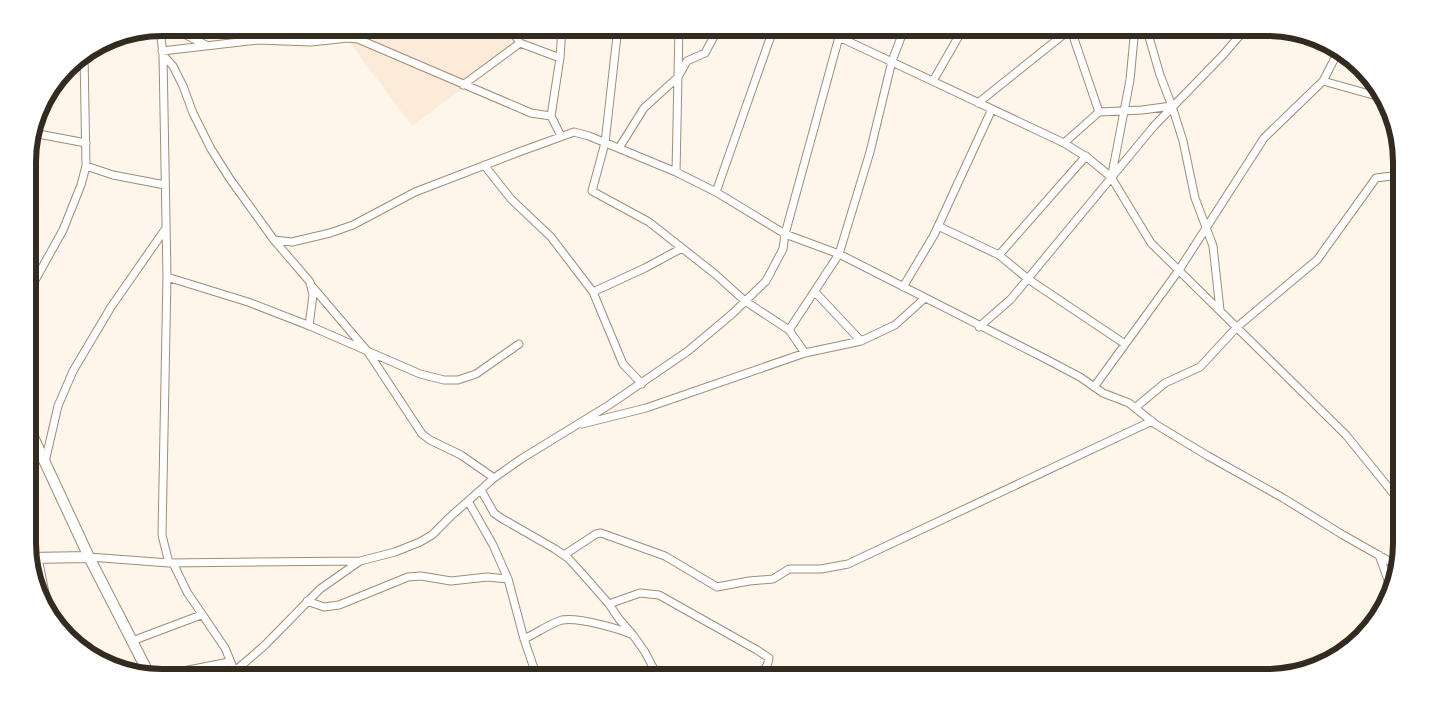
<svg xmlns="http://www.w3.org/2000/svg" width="1429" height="705" font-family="'Archivo Narrow',sans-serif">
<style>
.built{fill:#fcebd8}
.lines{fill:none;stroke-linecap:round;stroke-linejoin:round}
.street-casing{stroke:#a18c74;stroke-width:9}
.secondary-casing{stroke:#a18c74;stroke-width:12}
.street{stroke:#fff;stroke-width:7}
.secondary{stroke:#fff;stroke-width:10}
.rim{fill:none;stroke:#332a20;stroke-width:6}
</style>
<rect width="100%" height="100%" fill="#fef5eb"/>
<!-- built -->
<path class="built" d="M339,28H513L520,37L516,49L412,126Z"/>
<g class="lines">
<!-- street casing -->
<g class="street-casing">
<path id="street" d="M170,27L206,45
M256,27L257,40
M510,27L520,43L560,58
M618,27L605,143L592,191L649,222L715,274L745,301L789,330L805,353
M823,27L839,37L1064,143L1088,158L1111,177L1151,243L1346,435L1401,503
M1070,27L1099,112
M1146,27L1160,75L1172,106L1183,141L1195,198L1213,246L1220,310
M160,28L163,55L173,66L183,86L193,113L211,149L230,179L274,240L292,242L330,233L353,225L415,192L519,152L574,132L589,136L676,172L716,192L785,234L839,254L1042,357L1080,377L1103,393L1129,403L1155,424L1208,456L1283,498L1343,535L1396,565
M311,42L316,27
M162,51L257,40L311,42L348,38L358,39L531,113L551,116
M163,55L167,277L162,535L169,563
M933,81L964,27
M1323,81L1380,97
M463,85L520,43
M978,103L1073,27
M33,133L86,143
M561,136L551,116L560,58L562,27
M1064,143L1099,112L1142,110L1172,106
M619,148L644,108L678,77L687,61L705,53L718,29L722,27
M484,165L511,199L551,237L593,292L623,364L642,384
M86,166L113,175L165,185
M676,172L679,27
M1112,174L1130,80L1135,27
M716,192L774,27
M938,226L999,255L1086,156
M274,240L310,282L313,295L309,326
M999,255L1028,279L1125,344
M167,277L248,302L310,326L420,374L444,380H458L476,374L519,344
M310,284L368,352L422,434L430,440L461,455L494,478
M903,287L934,235L992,109
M593,292L645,268L682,248
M815,292L861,341
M28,293L63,230L81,185L86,166L84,55
M979,327L1011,299L1154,126L1223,55L1247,27
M789,330L839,254L870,152L892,61L905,27
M1094,387L1179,270L1264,138L1323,81L1338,52
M1136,407L1165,383L1200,367L1237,327L1317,260L1376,178L1400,175
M582,424L646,408L805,353L861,341L895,325L925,298
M45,462L58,406L73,371L111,307L166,228
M481,490L494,513L501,518L555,549L568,558L579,570L609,604L619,619L633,635L645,652L658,677
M468,501L493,545L508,579L524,639L537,677
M564,555L596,534L601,533L665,556L717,587L749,581L773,579L789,569H821L848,564L1152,421
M1379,555L1391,588
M89,557L169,563L360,561L395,552L420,542L432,535L450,517L494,478L521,459L609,405L688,351L732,314L766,281L783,249L785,234L839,37L840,27
M38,558L47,603
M173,563L187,592L225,648L237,677
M307,601L324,607L339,605L408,577L421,576L451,581L487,577L508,579
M609,604L640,593L659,595L757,650L769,658C768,668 761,674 753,677
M524,639C535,634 551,623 562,620C578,617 616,628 631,634
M132,641L201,615
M234,672L265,645L320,589L360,561
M158,676L229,662"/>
</g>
<!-- secondary casing -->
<g class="secondary-casing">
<path id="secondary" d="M28,426L89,557L149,674
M29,558L89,557"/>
</g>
<!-- street -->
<use href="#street" class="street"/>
<!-- secondary -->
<use href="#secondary" class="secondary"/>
</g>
<!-- crop -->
<path d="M0 0H1429V705H0ZM162 36H1267A126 126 0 0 1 1393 162V543A126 126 0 0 1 1267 669H162A126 126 0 0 1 36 543V162A126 126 0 0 1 162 36Z" fill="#fff" fill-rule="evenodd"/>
<path class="rim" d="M162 36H1267A126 126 0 0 1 1393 162V543A126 126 0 0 1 1267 669H162A126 126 0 0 1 36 543V162A126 126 0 0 1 162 36Z"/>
</svg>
